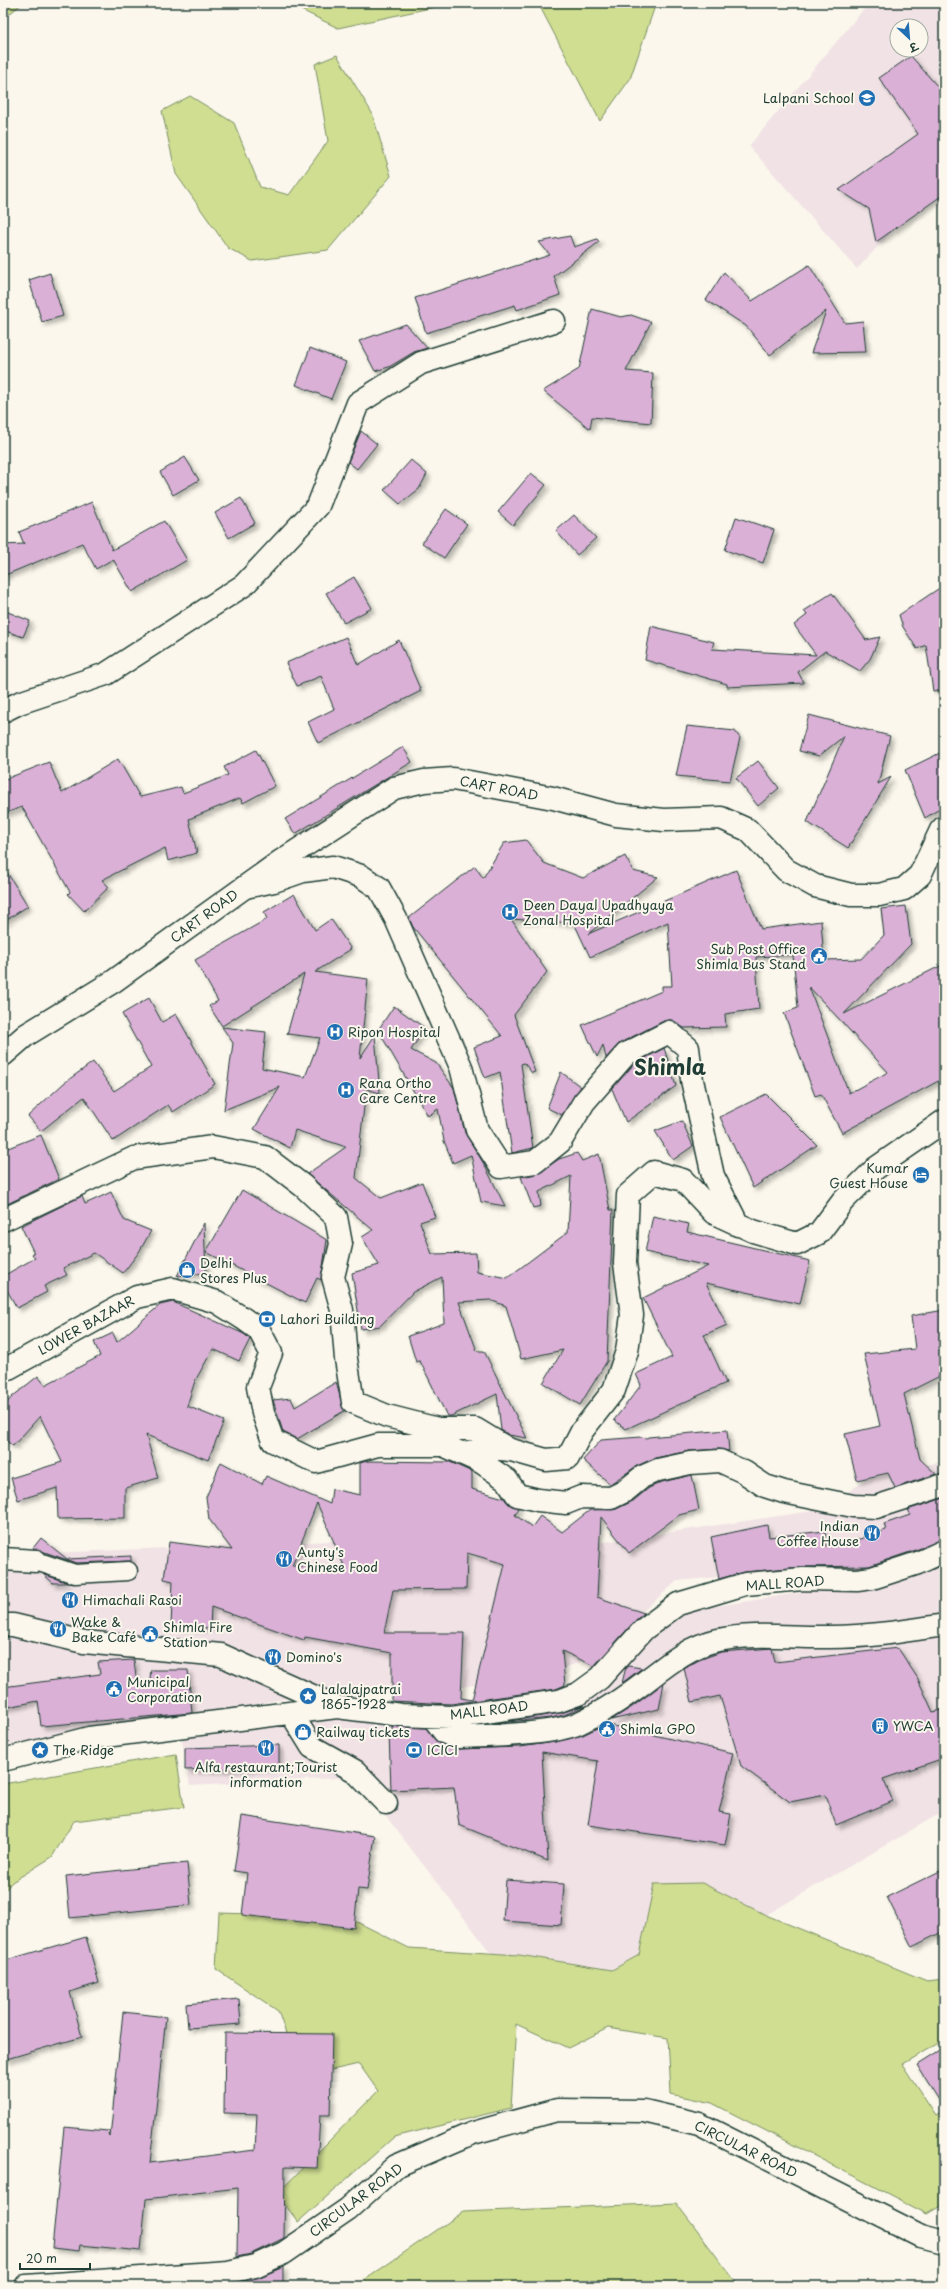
<svg xmlns="http://www.w3.org/2000/svg" width="947" height="2289" font-family="'Playpen Sans','Playpen Sans Deva',sans-serif">
<style>
.built{fill:#f1e2e5;fill-rule:evenodd}
.green{fill:#d0de92;stroke:#788e63}
.building{fill:#dab0d6;stroke:#1f3d34;fill-rule:evenodd;filter:url(#shadow)}
.lines{fill:none;stroke-linecap:round;stroke-linejoin:round}
.pedestrian-casing{stroke:#1f3d34;stroke-width:21}
.minor-casing{stroke:#1f3d34;stroke-width:25}
.secondary-casing{stroke:#1f3d34;stroke-width:25}
.primary-casing{stroke:#1f3d34;stroke-width:25}
.pedestrian{stroke:#fbf7ec;stroke-width:18}
.minor{stroke:#fbf7ec;stroke-width:22}
.secondary{stroke:#fbf7ec;stroke-width:22}
.primary{stroke:#fbf7ec;stroke-width:22}
.labels{text-anchor:middle;stroke-width:4;stroke-linejoin:round;paint-order:stroke}
.poi-label{font-size:13px;fill:#1f3d34;stroke:#fbf7ec;text-anchor:start}
.street-label{font-size:13px;fill:#1f3d34;stroke:#fbf7ec}
.town-label{font-size:21px;font-weight:bold;fill:#1f3d34;stroke:#fbf7ec}
</style>
<defs>
<filter id="shadow"><feDropShadow dx="3.5" dy="3.5" stdDeviation="2" flood-color="#0004"/></filter>
</defs>
<rect width="100%" height="100%" fill="#fbf7ec"/>
<filter id="ink" filterUnits="userSpaceOnUse"><feTurbulence type="fractalNoise" baseFrequency=".025" numOctaves="2"/><feDisplacementMap in="SourceGraphic" scale="8" xChannelSelector="R" yChannelSelector="G"/><feConvolveMatrix kernelMatrix="1 2 1 2 8 2 1 2 1" color-interpolation-filters="sRGB"/></filter>
<g filter="url(#ink)">
<!-- built -->
<path class="built" d="M869,3H944V175L857,269L749,146ZM897,26H921V50H897Z
M944,1461V1503L862,1563L677,1581L589,1659L553,1672L449,1689L343,1688L203,1714L3,1745V1555L332,1541L489,1559L820,1510L868,1479Z
M944,1515V1811L766,1915L702,1883L654,1884L639,1955L612,1970L519,1955L491,1953L356,1777L190,1786L181,1735L350,1716L453,1714L594,1680L679,1612L886,1579Z"/>
<!-- green -->
<path class="green" d="M3,3H23L3,19Z
M287,3H453L338,28Z
M538,3H656L630,79L600,121Z
M337,55L372,113L391,176L328,250L252,261L228,248L176,174L162,111L190,96L234,123L260,187L289,195L328,141L315,64Z
M176,1754L184,1807L74,1821L52,1857L12,1882L3,1892V1784Z
M702,1883L766,1915L927,1981L944,1979V2040L902,2064L936,2116L944,2111V2204L927,2214L712,2103L671,2094L668,2038L608,2028L568,2048L516,2024L511,2108L394,2137L298,2222L277,2194L378,2091L359,2064L323,2072L290,2045L278,2011L216,1969L219,1913L347,1917L409,1948L519,1955L612,1970L639,1955L654,1884Z
M676,2203L739,2286H356L463,2212Z"/>
<!-- building -->
<path class="building" d="M911,56L944,94V194L876,242L869,209L839,190L918,134L879,78Z
M570,236L574,247L597,239L599,242L554,276L560,295L517,310L515,305L426,333L415,298L550,255L539,242Z
M809,265L845,323L863,321L866,352L811,353L826,311L770,355L746,326L706,300L724,272L752,301Z
M50,273L63,316L42,322L29,280Z
M592,309L621,317L631,315L651,322L626,371L653,373L651,423L592,417L590,429L543,391L579,369Z
M406,324L427,348L414,352L389,367L375,371L359,341Z
M310,348L346,362L331,399L296,385Z
M361,431L377,444L357,469L348,462Z
M185,457L199,480L173,495L160,472Z
M411,460L427,474L419,489L400,504L384,490Z
M531,473L546,485L513,525L498,512Z
M241,498L255,523L229,538L215,513Z
M92,502L112,550L164,521L187,560L132,592L113,559L96,569L82,543L3,576V545L24,544L19,532Z
M446,509L467,524L444,558L422,543Z
M574,515L596,538L577,555L556,531Z
M736,517L774,530L763,563L725,550Z
M354,577L372,608L344,623L326,593Z
M944,585V690L933,691L926,645L917,649L903,627L899,615Z
M832,593L866,640L880,637L870,659L860,671L825,651L798,672L804,683L727,687V684L645,660L651,626L714,642L712,649L816,655L794,625L807,615L804,611Z
M3,610L30,621L23,637L3,630Z
M346,637L358,665L399,640L421,691L318,743L308,722L334,709L321,676L297,686L286,663Z
M809,715L890,736L878,784L891,777L848,848L807,822L844,736L819,756L799,751Z
M687,726L735,731L740,738L730,781L676,776Z
M403,747L412,762L295,834L285,819Z
M256,750L275,786L243,803L240,798L189,819L197,853L168,861L165,848L102,880L109,887L84,911L68,894L70,892L22,807L3,814V780L49,762L62,793L118,759L140,797L181,787L183,793L228,775L224,767Z
M944,751V806L925,818L905,770Z
M758,761L779,788L758,806L736,778Z
M526,840L544,863L583,878L625,856L633,871L658,877L588,934L736,870L761,929L821,921L824,960L861,959L884,935L881,909L906,906L911,944L844,1014L944,964V1078L842,1133L821,1094L815,1096L784,1013L798,1008L793,955L756,957L759,1009L725,1014L726,1027L684,1028L671,1020L664,1021L620,1043L606,1058L603,1045L597,1057L582,1025L662,991V986H672L668,922L590,957L574,923L511,919L547,972L514,1015L535,1072L532,1073L524,1063L521,1064L533,1148L512,1153L500,1072L485,1078L474,1047L502,1036L413,927L409,918L475,866L483,878L504,843ZM809,987L839,1019L888,1072L849,1093Z
M3,866L28,906L3,922Z
M294,894L315,930L331,919L351,949L315,972L368,979L360,1058L375,1035L380,1093L366,1089L356,1178L381,1198L422,1182L435,1217L420,1222L432,1254L476,1253L477,1272L507,1278L568,1232L571,1176L539,1192L541,1206L533,1208L521,1177L537,1174L559,1159L577,1153L582,1161L599,1154L610,1210H613L607,1361L580,1405L543,1383L563,1350L521,1359L506,1306L490,1300L459,1302L477,1351H484L527,1438L509,1435L501,1430L497,1394L451,1416H447L420,1361L416,1362L408,1336L444,1323L442,1277L413,1292L380,1326L361,1329L352,1273L379,1265L362,1237L373,1230L307,1174L346,1147L295,1130L290,1148L254,1129L280,1087L224,1110L233,1043L222,1027L266,1032L262,1068L305,1077L320,1038L287,1034L304,974L222,1026L209,1006L218,1001L195,960L267,919L264,912Z
M149,998L162,1022L176,1014L215,1084L173,1112L168,1105L113,1141L84,1097L41,1131L28,1116L64,1083L93,1062L114,1091L151,1067L122,1014Z
M394,1006L425,1028L411,1050L436,1063L454,1088L465,1133L484,1164L505,1206L481,1202L471,1155L453,1163L444,1141L438,1109L428,1116L378,1030Z
M664,1048L676,1086L626,1122L612,1089L634,1064Z
M561,1072L581,1087L562,1115L547,1108Z
M766,1094L817,1145L753,1188L720,1117Z
M682,1121L693,1146L673,1160L655,1131Z
M41,1135L59,1179L3,1206V1150Z
M242,1190L327,1240L321,1280L317,1278L305,1303L206,1252Z
M111,1192L124,1220L151,1231L139,1252L123,1273L94,1253L63,1268L67,1275L44,1286L47,1292L17,1308L3,1283V1276L35,1258L32,1254L34,1253L21,1226L82,1196L85,1204Z
M653,1216L689,1224L687,1232L810,1261L800,1304L706,1283L727,1325L704,1335L726,1383L626,1429L614,1420L641,1385L636,1374L672,1357L643,1298L708,1266L645,1252Z
M204,1223L206,1273L177,1276Z
M173,1302L244,1334L250,1339L239,1361L213,1349L195,1381L187,1406L224,1421L208,1460L146,1435L158,1478L125,1488V1518L58,1519L57,1488L18,1500L11,1478L62,1462L40,1416L13,1446L3,1438V1407L12,1397L38,1376L45,1385L100,1356L94,1342L113,1333L117,1342L160,1305Z
M944,1310V1374L904,1394L920,1459L936,1474L895,1488L888,1473L857,1480L845,1434L880,1426L864,1354L915,1349L911,1316Z
M336,1382L344,1411L297,1439L283,1432L273,1400L291,1398L295,1407Z
M727,1430L729,1451L719,1449L689,1451L655,1458L637,1466L610,1484L583,1460L601,1440L641,1437L647,1438L648,1437Z
M367,1461L450,1462L472,1472V1489L504,1498L507,1502L519,1508L515,1515L532,1527L540,1516L562,1532L590,1510L616,1509L633,1501L649,1488L662,1482L692,1475L699,1510L679,1515L629,1553L601,1517L597,1597L644,1613L635,1621L594,1666L562,1651L565,1685L556,1689L451,1704L392,1701V1653L305,1637L304,1640L211,1607L210,1628L171,1626L173,1581L164,1579L169,1542L232,1550L209,1519L206,1497L221,1462L262,1484L266,1476L330,1504L332,1489L360,1495V1463ZM317,1503L345,1568L292,1566ZM467,1553L505,1564L472,1700L461,1698L464,1633H384L393,1590L466,1589Z
M944,1498V1539L913,1551L869,1566L802,1567L744,1572L719,1579L711,1537L767,1525L769,1537L825,1531L826,1546L864,1538L863,1536L886,1530L884,1524L910,1515L907,1510Z
M41,1538L67,1559L131,1556V1561L76,1563L33,1548Z
M43,1574L68,1583H53Z
M772,1648L775,1662L898,1648L917,1677L933,1712L944,1709V1758L883,1779L893,1801L836,1825L825,1795L790,1802L741,1766L720,1696L692,1702L684,1668L699,1660L721,1652Z
M134,1660L137,1686L149,1687L151,1670H188L192,1713L41,1726L38,1701L3,1708V1687L100,1674L98,1662Z
M628,1666L642,1668L622,1683L626,1667Z
M664,1683L659,1709L611,1720L632,1707Z
M582,1706H585L564,1715L551,1718L496,1723L561,1713Z
M605,1724L733,1753L719,1812L731,1814L725,1845L588,1825L598,1761L542,1752L548,1861L459,1825L454,1787L391,1790L389,1733L392,1732V1726L426,1728L439,1743L456,1749L520,1747L555,1742L583,1735Z
M279,1745V1767L185,1770V1748Z
M242,1816L375,1836L367,1890L358,1889L354,1928L242,1915L247,1873L234,1871Z
M187,1863L191,1905L70,1918L66,1876Z
M944,1869V1931L912,1947L887,1897Z
M506,1880L564,1884L561,1925L503,1921Z
M86,1937L99,1983L70,1992L82,2037L3,2060V1961Z
M239,1999L241,2024L188,2028L186,2004Z
M123,2012L166,2017L150,2163L255,2150L257,2114L224,2113L225,2033L332,2034L330,2115H320L317,2168L285,2167L284,2238L251,2254L237,2257L238,2188L146,2199L141,2251L80,2245L79,2251L52,2248L64,2127L108,2131L110,2137Z
M944,2048V2108L917,2065Z
M283,2267V2286H236V2283L260,2277Z"/>
<g class="lines">
<!-- pedestrian casing -->
<g class="pedestrian-casing">
<path id="pedestrian" d="M36,1561L75,1574L128,1571"/>
</g>
<!-- minor casing -->
<g class="minor-casing">
<path id="minor" d="M3,711L19,703L106,674L244,585L318,506L358,403L421,363L554,321
M245,887L274,881L303,871L333,867L361,876L379,888L396,919L461,1067L477,1130L501,1167L535,1162L560,1142L584,1102L626,1054L669,1032L688,1048L692,1080L713,1176L738,1225
M3,1220L134,1158L213,1147L265,1157L303,1186L336,1217L341,1244L333,1277L342,1310L346,1359L353,1402L387,1416L438,1429H475L508,1449
M3,1371L137,1297L173,1289L217,1302L244,1319L259,1330L271,1353L258,1387L263,1413L273,1441L316,1462L378,1445H443L481,1462L507,1480L517,1495L538,1500L566,1503L581,1497L611,1498L625,1491L642,1477L658,1470L690,1463L720,1461L744,1472L765,1486L784,1492L853,1506L876,1507L944,1485
M463,1453L489,1448L511,1450L546,1460L568,1458L582,1431L614,1390L627,1351L632,1315L625,1263L628,1195L654,1172L683,1180L714,1213L753,1231L797,1244L819,1233L843,1201L876,1168L944,1121
M3,1559L36,1561
M3,1625H13L84,1642L221,1655L337,1707L401,1715L452,1717L559,1701L578,1694L600,1678L644,1629L678,1604L745,1584L803,1579L857,1580L872,1578L918,1563L944,1551
M291,1713L312,1747L355,1771L386,1803
M432,1716L444,1732L456,1737C486,1736 553,1735 579,1723C596,1715 615,1704 631,1692C658,1673 684,1647 718,1640C754,1632 793,1638 830,1637C868,1637 906,1631 944,1625
M3,1760L89,1738L337,1707"/>
</g>
<!-- secondary casing -->
<g class="secondary-casing">
<path id="secondary" d="M3,1055L26,1035L114,981L281,861L394,788L424,781L453,779L553,798L616,815L664,820L721,818L748,830L786,870L815,886L851,895H879L904,889L920,875L941,830L944,827"/>
</g>
<!-- primary casing -->
<g class="primary-casing">
<path id="primary" d="M26,2286L228,2272L255,2266L284,2253L348,2209L396,2166L473,2133L557,2110L644,2111L699,2124L921,2236L944,2242"/>
</g>
<!-- pedestrian -->
<use href="#pedestrian" class="pedestrian"/>
<!-- minor -->
<use href="#minor" class="minor"/>
<!-- secondary -->
<use href="#secondary" class="secondary"/>
<!-- primary -->
<use href="#primary" class="primary"/>
</g>
</g>
<!-- icons -->
<defs>
<g id="school-disc" transform="scale(0.9)"><circle r="9.5" fill="#1f6fb2" stroke="#fbf7ec"/><path d="M0-5L7-2L0 1L-7-2ZM-4 1L0 2.5L4 1V4Q0 6-4 4Z" fill="#fff"/></g>
<g id="hospital-disc" transform="scale(0.9)"><circle r="9.5" fill="#1f6fb2" stroke="#fbf7ec"/><path d="M-5-5h3v3.5h4V-5h3V5h-3V1.5h-4V5h-3Z" fill="#fff"/></g>
<g id="civic-disc" transform="scale(0.9)"><circle r="9.5" fill="#1f6fb2" stroke="#fbf7ec"/><path d="M-.6-6.5H3V-4.5H.6V-3L4-1V1h2V6H-6V1h2V-1L-.6-3ZM-1.2 2.5V6h2.4V2.5Z" fill="#fff"/></g>
<g id="hotel-disc" transform="scale(0.9)"><circle r="9.5" fill="#1f6fb2" stroke="#fbf7ec"/><path d="M-6-4.5h1.5V1H6V5H4.5V3h-9V5H-6ZM-4 0a1.8 1.8 0 1 1 3.6 0ZM.5 0V-2.5h3Q6-2.5 6 0Z" fill="#fff"/></g>
<g id="shop-disc" transform="scale(0.9)"><circle r="9.5" fill="#1f6fb2" stroke="#fbf7ec"/><path d="M-5-2.5h2.3a2.7 3.5 0 0 1 5.4 0H5L5.5 6h-11ZM-1.5-2.5h3a1.5 2.3 0 0 0-3 0Z" fill="#fff"/></g>
<g id="bank-disc" transform="scale(0.9)"><circle r="9.5" fill="#1f6fb2" stroke="#fbf7ec"/><path d="M-6-4H6V4H-6ZM0-2.3a2.3 2.3 0 1 0 0 4.6a2.3 2.3 0 1 0 0-4.6Z" fill="#fff"/></g>
<g id="restaurant-disc" transform="scale(0.9)"><circle r="9.5" fill="#1f6fb2" stroke="#fbf7ec"/><path d="M-5-6h1v4h1v-4h1v4h1v-4h1v5L-1.5 .5V6h-2V.5L-5-1ZM5-6V6H3V1.5H1.5Q1.5-4 5-6Z" fill="#fff"/></g>
<g id="sight-disc" transform="scale(0.9)"><circle r="9.5" fill="#1f6fb2" stroke="#fbf7ec"/><path d="M0-6L1.8-2.2L6-1.7L2.9 1.2L3.7 5.4L0 3.3L-3.7 5.4L-2.9 1.2L-6-1.7L-1.8-2.2Z" fill="#fff"/></g>
<g id="building-disc" transform="scale(0.9)"><circle r="9.5" fill="#1f6fb2" stroke="#fbf7ec"/><path d="M-4-6H4V6H1V3H-1V6H-4ZM-2.5-4.3h1.7v1.8h-1.7ZM.8-4.3h1.7v1.8H.8ZM-2.5-1h1.7V.8h-1.7ZM.8-1h1.7V.8H.8Z" fill="#fff"/></g>
</defs>
<g fill-rule="evenodd">
<use href="#school-disc" x="867" y="98"/>
<use href="#hospital-disc" x="510" y="912"/>
<use href="#civic-disc" x="819" y="956"/>
<use href="#hospital-disc" x="335" y="1032"/>
<use href="#hospital-disc" x="346" y="1090"/>
<use href="#hotel-disc" x="921" y="1175"/>
<use href="#shop-disc" x="187" y="1270"/>
<use href="#bank-disc" x="267" y="1319"/>
<use href="#restaurant-disc" x="872" y="1533"/>
<use href="#restaurant-disc" x="284" y="1559"/>
<use href="#restaurant-disc" x="70" y="1600"/>
<use href="#restaurant-disc" x="58" y="1629"/>
<use href="#civic-disc" x="150" y="1634"/>
<use href="#restaurant-disc" x="273" y="1657"/>
<use href="#civic-disc" x="114" y="1689"/>
<use href="#sight-disc" x="308" y="1696"/>
<use href="#building-disc" x="880" y="1726"/>
<use href="#civic-disc" x="607" y="1729"/>
<use href="#shop-disc" x="303" y="1732"/>
<use href="#restaurant-disc" x="266" y="1748"/>
<use href="#sight-disc" x="40" y="1750"/>
<use href="#bank-disc" x="414" y="1750"/>
</g>
<g class="labels">
<!-- poi labels -->
<g class="poi-label">
<text x="854" y="103" text-anchor="end">Lalpani School</text>
<text x="523" y="910">Deen Dayal Upadhyaya<tspan x="523" dy="15">Zonal Hospital</tspan></text>
<text x="806" y="954" text-anchor="end">Sub Post Office<tspan x="806" dy="15">Shimla Bus Stand</tspan></text>
<text x="348" y="1037">Ripon Hospital</text>
<text x="359" y="1088">Rana Ortho<tspan x="359" dy="15">Care Centre</tspan></text>
<text x="908" y="1173" text-anchor="end">Kumar<tspan x="908" dy="15">Guest House</tspan></text>
<text x="200" y="1268">Delhi<tspan x="200" dy="15">Stores Plus</tspan></text>
<text x="280" y="1324">Lahori Building</text>
<text x="859" y="1531" text-anchor="end">Indian<tspan x="859" dy="15">Coffee House</tspan></text>
<text x="297" y="1557">Aunty's<tspan x="297" dy="15">Chinese Food</tspan></text>
<text x="83" y="1605">Himachali Rasoi</text>
<text x="71" y="1627">Wake &amp;<tspan x="71" dy="15">Bake Café</tspan></text>
<text x="163" y="1632">Shimla Fire<tspan x="163" dy="15">Station</tspan></text>
<text x="286" y="1662">Domino's</text>
<text x="127" y="1687">Municipal<tspan x="127" dy="15">Corporation</tspan></text>
<text x="321" y="1694">Lalalajpatrai<tspan x="321" dy="15">1865-1928</tspan></text>
<text x="893" y="1731">YWCA</text>
<text x="620" y="1734">Shimla GPO</text>
<text x="316" y="1737">Railway tickets</text>
<text x="53" y="1755">The Ridge</text>
<text x="427" y="1755">ICICI</text>
<text x="266" y="1772" text-anchor="middle">Alfa restaurant;Tourist<tspan x="266" dy="15">information</tspan></text>
</g>
<!-- street labels -->
<g class="street-label">
<text transform="translate(499 788) rotate(11)" y="5">CART ROAD</text>
<text transform="translate(204 916) rotate(-36)" y="5">CART ROAD</text>
<text transform="translate(86 1325) rotate(-29)" y="5">LOWER BAZAAR</text>
<text transform="translate(785 1583) rotate(-4)" y="5">MALL ROAD</text>
<text transform="translate(489 1710) rotate(-7)" y="5">MALL ROAD</text>
<text transform="translate(746 2149) rotate(26)" y="5">CIRCULAR ROAD</text>
<text transform="translate(356 2200) rotate(-37)" y="5">CIRCULAR ROAD</text>
</g>
<!-- town labels -->
<g class="town-label">
<text x="670" y="1075">Shimla</text>
</g>
</g>
<!-- margin -->
<rect width="947" height="2289" fill="none" stroke="#fbf7ec" stroke-width="16"/>
<rect x="8" y="8" width="931" height="2273" fill="none" stroke="#1f3d34" stroke-width="1.5" filter="url(#ink)"/>
<!-- north arrow -->
<g transform="translate(909 38) rotate(154)"><circle r="19" fill="#fbf7ec" stroke="#a3ada2"/>
<path d="M0-3L7 15L0 10L-7 15Z" fill="#1f6fb2"/>
<text y="-6" font-size="11" font-weight="bold" text-anchor="middle" fill="#1f3d34">उ</text>
</g>
<!-- scale -->
<path d="M20 2263v6h70v-6" fill="none" stroke="#1f3d34" stroke-width="2"/>
<text x="26" y="2263" font-size="12" fill="#1f3d34" stroke="#fbf7ec" stroke-width="3" paint-order="stroke">20 m</text>
</svg>
